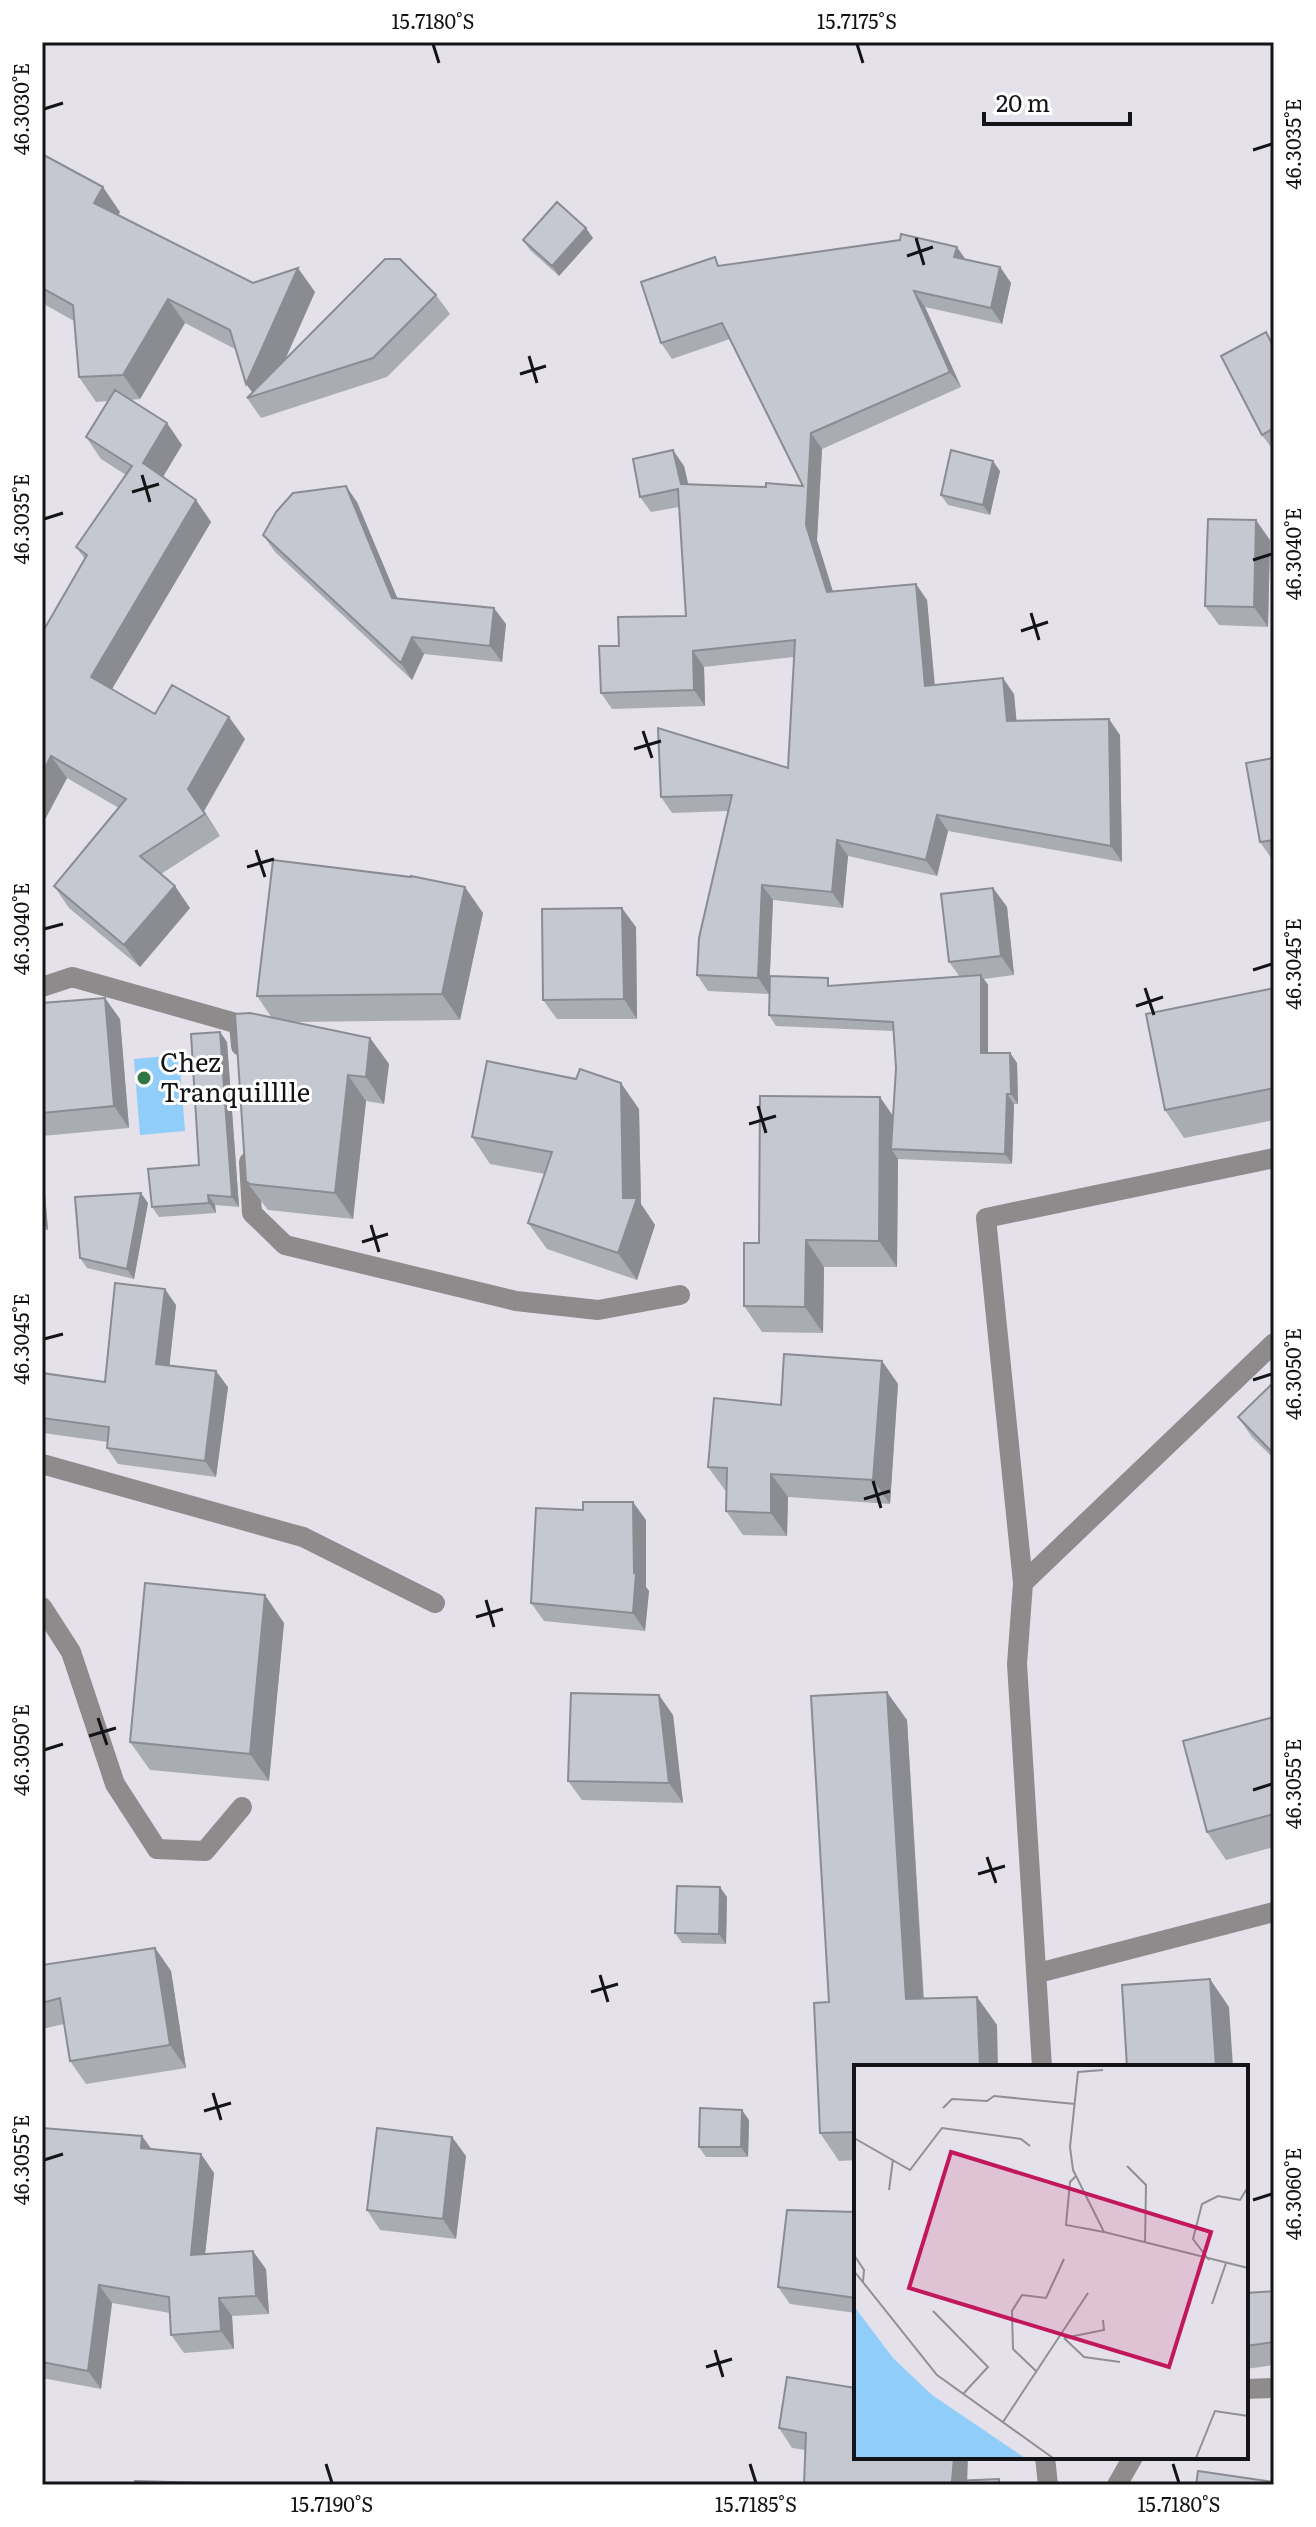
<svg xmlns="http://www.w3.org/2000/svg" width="1316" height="2527" font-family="Literata,serif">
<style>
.water{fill:#90cdf9}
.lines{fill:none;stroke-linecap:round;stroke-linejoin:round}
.lane{stroke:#8e8b8d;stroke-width:20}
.street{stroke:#8e8b8d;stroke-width:20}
.wall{fill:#a9acb3}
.shaded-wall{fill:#8a8c92}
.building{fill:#c5c8d0;stroke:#8a8c92;stroke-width:2}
.ticks{fill:none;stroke:#141316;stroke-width:3}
.poi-dot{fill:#2e7745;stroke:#fff;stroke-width:3}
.labels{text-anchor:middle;stroke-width:6;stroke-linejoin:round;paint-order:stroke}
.poi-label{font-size:26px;fill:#141316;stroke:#fff;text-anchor:start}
.inset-road{fill:none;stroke:#918f95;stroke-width:2}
.view{fill:#c2185b;fill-opacity:0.15;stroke:#c2185b;stroke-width:4}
.inset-edge{fill:none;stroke:#141316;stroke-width:4}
.neatline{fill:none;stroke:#141316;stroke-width:3}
.ticks-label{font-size:20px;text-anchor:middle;fill:#141316}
</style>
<rect width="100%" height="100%" fill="#e4e1ea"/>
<!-- water -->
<path class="water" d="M179,1055L185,1131L140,1135L134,1059Z"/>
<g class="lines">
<!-- lane -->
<path class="lane" d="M1023,1583L986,1218L1274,1158
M42,1607L71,1652L115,1784L157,1849L205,1851L242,1807
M1038,1973L1274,1912"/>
<!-- street -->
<path class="street" d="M42,987L72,977L239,1024L241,1046
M249,1162L252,1213L285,1245L516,1301L598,1310L680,1295
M42,1464L303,1537L435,1603
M1042,2067L1017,1664L1023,1583L1274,1343
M1246,2389L1274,2388
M1045,2457L1048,2485
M1117,2485L1133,2457"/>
</g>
<!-- wall -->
<path class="wall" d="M42,154L120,212L118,215L253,283L315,292L285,360L436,295L450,314L387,377L261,418L247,398L253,393L235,349L185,323L140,399L130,400L182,445L163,477L196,500L211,522L112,689L155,714L245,739L204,811L220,836L161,874L190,908L140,967L69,908L54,886L119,808L67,778L42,825V633L85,559L76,547L126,475L101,459L86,437L108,401L96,402L79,377L74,321L42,303Z
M593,238L559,276L530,250L523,240Z
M965,259L1000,267L1011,283L1002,324L925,307L961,387L822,449L817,540L833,592L927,600L935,685L1014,694L1016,720L1120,735L1122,862L948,831L937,876L848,856L843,908L773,900L769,994L708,991L697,975L728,811L672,813L661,797L788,768L794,657L704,667L705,706L612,709L601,693L619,646L686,616L679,507L651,512L640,497L684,466L688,485L766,487L803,486L730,339L672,359L661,343L721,266Z
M1266,332L1274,344V449L1273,450L1262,435Z
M1000,471L990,515L948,505L941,495Z
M357,502L397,598L506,624L502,662L424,654L412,680L275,552L263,535Z
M1270,540L1268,627L1219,625L1205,606Z
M1274,758V862L1260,842Z
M993,888L1007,907L1014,975L984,979L988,985V1053H1010L1017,1063L1018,1104H1014L1012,1164L898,1159L897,1267H824L823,1333L762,1332L744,1306L759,1243L893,1116L896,1068L893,1031L776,1026L769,1015L834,986L960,977L949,962Z
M483,913L460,1020L292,1022L370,1038L389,1064L384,1104L366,1101L353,1219L268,1210L246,1181L272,1018L257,996Z
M636,927L637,1019H557L543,1000Z
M1274,988V1120L1184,1138L1165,1110Z
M42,1003L120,1019L129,1128L42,1136Z
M220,1032L227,1042L239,1207L215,1205L216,1213L159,1217L152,1207L199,1165Z
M639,1109L641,1204L655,1225L637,1280L547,1249L528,1223L545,1174L490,1164L472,1137Z
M42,1159L48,1230H42Z
M148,1203L134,1279L87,1268L80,1258Z
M176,1305L169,1365L228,1387L216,1477L118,1464L107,1448L108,1442L43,1433L42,1431V1373L105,1382Z
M882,1361L898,1384L890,1504L788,1497L787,1536L743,1535L726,1511V1491L725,1490L708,1467L781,1405Z
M1274,1382V1459L1252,1437L1238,1417Z
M646,1520V1587L649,1591L645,1631L544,1621L531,1603Z
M284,1623L269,1781L150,1770L130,1742Z
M673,1715L683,1803L582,1800L568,1781Z
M1274,1717V1847L1226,1860L1207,1832Z
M907,1720L924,1999L977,1997L997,2025L856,2067V2160L839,2161L820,2133L829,2002Z
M727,1897L726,1944L682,1943L675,1933Z
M155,1948L171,1971L186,2068L86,2084L70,2061L64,2024L42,2029V1965Z
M749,2120L748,2157H706L699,2147Z
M42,2128L142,2136L151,2149L201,2154L214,2173L205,2254L266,2269L269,2314L232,2316L234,2349L184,2353L171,2335L170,2313L112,2303L101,2389L42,2378Z
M466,2156L456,2239L380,2230L367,2210Z
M856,2212V2313L790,2304L778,2287Z
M1274,2291V2365L1246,2369V2293Z
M787,2377L856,2457L967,2480L804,2485L805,2450L792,2448L779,2428Z"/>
<!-- shaded-wall -->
<path class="shaded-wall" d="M103,187L120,212L111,227L94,203Z
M586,228L593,238L559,276L552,266Z
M957,247L968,263L954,257Z
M1000,267L1011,283L1002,324L991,308Z
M298,268L315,292L271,391L255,396L246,384Z
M914,291L925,307L961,387L950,372Z
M168,299L185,323L140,399L123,375Z
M167,423L182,445L158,485L143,463Z
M811,433L822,449L817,540L838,608L827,592L806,525Z
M673,450L684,466L692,500L681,484Z
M993,461L1000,471L990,515L983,505Z
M346,486L357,502L404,614L392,598Z
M196,500L211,522L106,699L91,677Z
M1256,520L1270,540L1268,627L1254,607Z
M916,584L927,600L936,702L925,686Z
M494,608L506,624L502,662L490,646Z
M412,637L424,654L412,680L401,663Z
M693,651L704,667L705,706L694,690Z
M1003,678L1014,694L1018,736L1007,721Z
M229,717L245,739L204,811L220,836L188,789Z
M1109,719L1120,735L1122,862L1111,846Z
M51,756L67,778L42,825V774Z
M937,815L948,831L937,876L926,860Z
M837,840L848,856L843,908L832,892Z
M762,885L773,900L769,994L758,978Z
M175,886L190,908L140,967L124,945Z
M465,887L483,913L460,1020L442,994Z
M993,888L1007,907L1014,975L1001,956Z
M622,908L636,927L637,1019L624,999Z
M981,975L988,985V1063L981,1053Z
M105,998L120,1019L129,1128L114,1106Z
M220,1032L227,1042L239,1207L232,1197Z
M370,1038L389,1064L384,1104L366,1077Z
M1010,1053L1017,1063L1018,1104L1011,1094Z
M348,1075L366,1101L353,1219L335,1193Z
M621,1083L639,1109L641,1204L655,1225L637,1280L618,1253L623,1198Z
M1007,1094L1014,1104L1012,1164L1005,1154Z
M880,1097L898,1123L891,1149L898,1159L897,1267L879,1241Z
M42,1159L48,1230L42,1221Z
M141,1193L148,1203L134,1279L127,1269Z
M208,1195L215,1205L216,1213L209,1203Z
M806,1240L824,1267L823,1333L805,1307Z
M165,1289L176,1305L168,1380L156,1364Z
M882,1361L898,1384L890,1504L873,1480Z
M216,1371L228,1387L216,1477L205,1461Z
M771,1474L788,1497L787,1536L771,1513Z
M633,1502L646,1520V1587L649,1591L645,1631L633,1613L634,1573Z
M265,1595L284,1623L269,1781L250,1754Z
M887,1692L907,1720L925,2027L906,1999Z
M659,1695L673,1715L683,1803L669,1783Z
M720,1887L727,1897L726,1944L719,1934Z
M155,1948L171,1971L186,2068L170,2045Z
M1210,1979L1229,2007L1233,2067H1216Z
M977,1997L997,2025L998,2067H980Z
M742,2110L749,2120L748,2157L741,2147Z
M142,2136L155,2154L141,2148Z
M452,2137L466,2156L456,2239L443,2219Z
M201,2154L214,2173L203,2273L191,2255Z
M253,2251L266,2269L269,2314L256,2296Z
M99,2285L112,2303L101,2389L88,2371Z
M219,2298L232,2316L234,2349L221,2331Z
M954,2457H968L967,2485L952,2481Z"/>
<!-- building -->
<path class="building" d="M42,154L103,187L94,203L253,283L298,268L246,384L230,330L168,299L123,375L79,377L73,305L42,288Z
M557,202L586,228L552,266L523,240Z
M901,234L957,247L954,257L1000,267L991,308L914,291L950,372L811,433L806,525L827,592L916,584L925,686L1003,678L1007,721L1109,719L1111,846L937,815L926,860L837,840L832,892L762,885L758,978L697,975L699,938L732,795L661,797L658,728L788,768L795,640L693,651L694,690L601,693L599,646H619L618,617L686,616L678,489L640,497L633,459L673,450L681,484L766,487V483L803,486L722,323L661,343L641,282L715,257L718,266L900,240Z
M385,259H400L436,295L373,358L247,398Z
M1266,332L1274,348V428L1262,435L1221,356Z
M115,390L167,423L143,463L196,500L91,677L155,714L172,685L229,717L188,789L205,814L140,856L175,886L124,945L54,886L126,799L51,756L42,774V633L87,555L76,547L132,466L86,437Z
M951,450L993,461L983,505L941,495Z
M346,486L392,598L494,608L490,646L412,637L401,663L263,535L276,512L293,493Z
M1208,519L1256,520L1254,607L1205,606Z
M1274,758V840L1260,842L1246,763Z
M273,860L411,877V876L465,887L442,994L257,996Z
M993,888L1001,956L949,962L941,894Z
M622,908L624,999L543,1000L542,909Z
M981,975V1053H1010L1011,1094H1007L1005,1154L891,1149L896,1068L893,1022L769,1015L770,976L828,978V986Z
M1274,988V1088L1165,1110L1146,1014Z
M105,998L114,1106L42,1113V1003Z
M250,1013L370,1038L366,1077L348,1075L335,1193L250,1184L246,1181L235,1014Z
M220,1032L232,1197L208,1195L209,1203L152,1207L148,1169L199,1165L191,1034Z
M487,1061L576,1079L580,1069L621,1083L623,1198H637L618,1253L528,1223L552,1152L472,1137Z
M760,1096L880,1097L879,1241L806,1240L805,1307L744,1306V1243H759Z
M141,1193L127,1269L80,1258L75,1197Z
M115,1283L165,1289L156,1364L216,1371L205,1461L107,1448L109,1427L42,1418V1373L105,1382Z
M784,1354L882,1361L873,1480L771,1474V1513L726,1511L727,1468L708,1467L714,1398L781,1405Z
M1274,1382V1454L1238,1417Z
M583,1502H633L634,1573H636L633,1613L531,1603L536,1508L583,1510Z
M145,1583L265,1595L250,1754L130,1742Z
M887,1692L906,1999L977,1997L980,2067H856V2132L820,2133L814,2003L829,2002L811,1696Z
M571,1693L659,1695L669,1783L568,1781Z
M1274,1717V1814L1207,1832L1183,1741Z
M677,1886L720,1887L719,1934L675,1933Z
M155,1948L170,2045L70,2061L60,1998L42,2003V1965Z
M1210,1979L1216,2067H1127L1122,1985Z
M700,2108L742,2110L741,2147H699Z
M42,2128L142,2136L141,2148L201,2154L191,2255L253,2251L256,2296L219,2298L221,2331L171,2335L169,2297L99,2285L88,2371L42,2362Z
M377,2128L452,2137L443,2219L367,2210Z
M787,2210L856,2212V2298L778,2287Z
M1274,2291V2342L1246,2346V2293Z
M787,2377L856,2388V2457H954L952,2481L999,2479V2485H804L806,2433L779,2428Z
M1198,2471L1274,2482V2485H1196Z
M135,2481L283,2485H135Z"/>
<!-- ticks -->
<path class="ticks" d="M433,44L439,63M857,44L863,63M44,109L63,103M1253,150L1272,144M916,238L924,265M907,256L933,247M529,356L537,383M520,374L546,366M142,475L150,502M132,492L159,484M44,519L63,513M1253,560L1272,554M1031,613L1039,640M1021,631L1048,622M643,731L652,758M634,749L661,741M256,850L265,877M247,867L274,859M44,929L63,924M1253,970L1272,964M1145,988L1154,1015M1136,1006L1163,997M758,1106L766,1133M749,1124L776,1116M371,1225L379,1252M362,1242L388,1234M44,1339L63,1334M1253,1380L1272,1374M873,1481L881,1508M864,1499L890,1491M486,1600L494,1627M476,1617L503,1609M98,1718L107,1745M89,1736L116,1728M44,1750L63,1744M1253,1790L1272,1784M987,1857L996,1883M978,1874L1005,1866M600,1975L608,2002M591,1992L618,1984M213,2093L221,2120M204,2111L231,2103M44,2160L63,2154M1253,2200L1272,2194M715,2350L723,2377M706,2367L732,2359M326,2464L332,2483M750,2464L756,2483M1173,2464L1179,2483"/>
<!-- markers -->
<circle class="poi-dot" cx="144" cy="1078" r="8"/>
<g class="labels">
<!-- poi labels -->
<g class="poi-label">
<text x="160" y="1072">Chez<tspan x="160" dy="30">Tranquilllle</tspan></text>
</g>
</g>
<!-- overview -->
<g transform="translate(854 2065)">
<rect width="394" height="394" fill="#e4e1ea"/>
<path d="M0,241L39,293L78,330L171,393H0Z" fill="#90cdf9"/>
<path class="inset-road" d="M249,5L224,7L216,82L219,105L250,167L394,203M89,43L98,34L133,36L140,31L221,39M0,73L56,105L88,63L167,74L176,81M273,101L292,120L291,178M222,111L216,117L212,160L250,167M35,125L39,94M0,190L10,205L9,217M355,195L339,174L348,139L364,131L386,135L394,122M0,206L83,310L199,393M358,239L372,198M79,246L134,302L109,329M210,273L230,292L266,297M210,273L250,265L249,255M183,307L159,284L158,246L168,230L192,233L210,194M149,357L234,228M342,393L361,346L394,351"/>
<path class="view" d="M97,87L357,167L315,302L55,223Z"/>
<rect width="394" height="394" class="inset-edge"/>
</g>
<!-- border -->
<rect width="1316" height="2527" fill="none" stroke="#ffffff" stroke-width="88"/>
<!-- scale -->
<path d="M984 112v12h146v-12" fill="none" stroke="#141316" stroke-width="4"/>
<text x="996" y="112" font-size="24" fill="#141316" stroke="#ffffff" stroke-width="6" paint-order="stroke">20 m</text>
<rect x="44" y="44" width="1228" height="2439" class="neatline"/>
<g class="ticks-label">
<text x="433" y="29">15.7180°S</text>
<text x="857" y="29">15.7175°S</text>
<text transform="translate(22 109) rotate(-90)" y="7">46.3030°E</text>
<text transform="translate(1294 144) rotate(-90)" y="7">46.3035°E</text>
<text transform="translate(22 519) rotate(-90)" y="7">46.3035°E</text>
<text transform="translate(1294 554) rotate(-90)" y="7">46.3040°E</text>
<text transform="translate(22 929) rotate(-90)" y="7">46.3040°E</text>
<text transform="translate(1294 964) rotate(-90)" y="7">46.3045°E</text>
<text transform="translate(22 1339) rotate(-90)" y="7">46.3045°E</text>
<text transform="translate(1294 1374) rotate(-90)" y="7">46.3050°E</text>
<text transform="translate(22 1750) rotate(-90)" y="7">46.3050°E</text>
<text transform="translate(1294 1784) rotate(-90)" y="7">46.3055°E</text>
<text transform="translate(22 2160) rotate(-90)" y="7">46.3055°E</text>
<text transform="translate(1294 2194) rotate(-90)" y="7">46.3060°E</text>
<text x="332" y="2512">15.7190°S</text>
<text x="756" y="2512">15.7185°S</text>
<text x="1179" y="2512">15.7180°S</text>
</g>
</svg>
